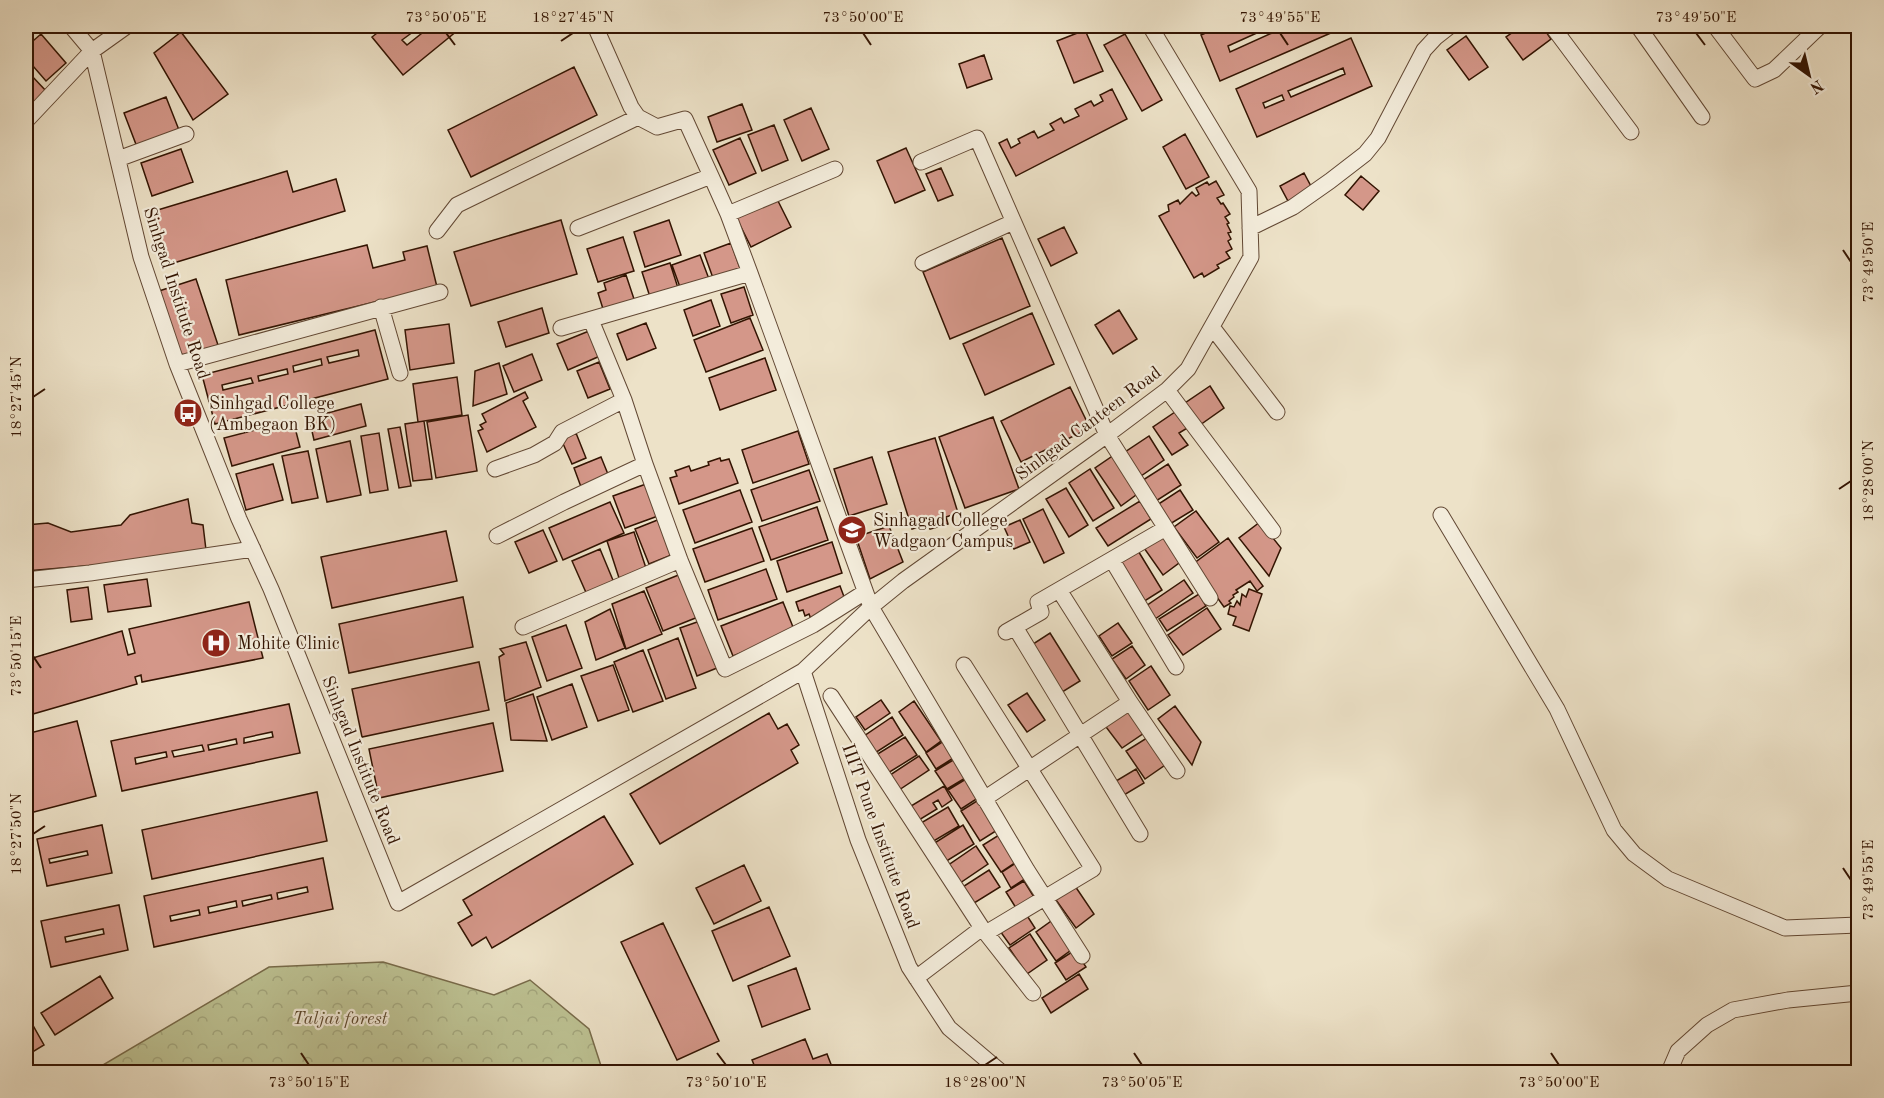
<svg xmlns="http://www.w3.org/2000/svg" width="1884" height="1098" font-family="'Old Standard TT',serif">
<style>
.forest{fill:url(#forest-crowns);stroke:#786b4a;stroke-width:1.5}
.building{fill:#d49789;stroke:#331402;stroke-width:1.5;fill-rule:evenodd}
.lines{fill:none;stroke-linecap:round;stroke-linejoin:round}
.minor-casing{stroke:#624834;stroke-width:17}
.minor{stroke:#f3ecdb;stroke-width:15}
.ticks{fill:none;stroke:#331402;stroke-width:2}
.labels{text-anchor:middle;stroke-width:4.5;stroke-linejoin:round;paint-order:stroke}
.street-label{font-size:18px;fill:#331402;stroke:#f3ecdb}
.poi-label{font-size:18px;fill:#331402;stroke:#f3ecdb;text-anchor:start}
.park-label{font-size:18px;font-style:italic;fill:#5c482e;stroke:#f3ecdb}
.neatline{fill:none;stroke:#331402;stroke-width:2}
.ticks-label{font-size:15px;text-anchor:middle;fill:#331402}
</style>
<defs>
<pattern id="forest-crowns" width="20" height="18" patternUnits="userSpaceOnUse" patternTransform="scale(1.5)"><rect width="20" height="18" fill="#bdc293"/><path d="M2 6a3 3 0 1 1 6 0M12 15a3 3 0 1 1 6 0" fill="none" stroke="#a3a67d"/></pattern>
</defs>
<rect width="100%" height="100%" fill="#ede2c8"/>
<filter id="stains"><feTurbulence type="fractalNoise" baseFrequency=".00333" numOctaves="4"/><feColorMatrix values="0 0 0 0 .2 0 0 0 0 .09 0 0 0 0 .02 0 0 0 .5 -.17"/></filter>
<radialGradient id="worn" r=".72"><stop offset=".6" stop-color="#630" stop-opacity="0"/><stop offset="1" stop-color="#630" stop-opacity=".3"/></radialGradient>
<!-- forest -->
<path class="forest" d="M383,962L494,995L530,980L589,1029L603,1072H91L269,967Z"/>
<!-- building -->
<path class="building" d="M26,26H41L27,40L26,39Z
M386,26H421L402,40L407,45L431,26H463L403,75L372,37Z
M1222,26H1276L1278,30L1290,26H1347L1220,81L1201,35ZM1270,27L1272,33L1230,52L1228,46Z
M1522,26H1542L1551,39L1523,60L1506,37Z
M1085,30L1103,71L1074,83L1057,41Z
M181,32L228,94L193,120L154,53Z
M41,34L66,63L46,81L26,58V47Z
M1125,34L1162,100L1142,111L1104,45Z
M1466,36L1488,67L1469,80L1447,50Z
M1351,38L1372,86L1257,137L1236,89ZM1343,68L1345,74L1291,97L1288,91ZM1282,95L1284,100L1265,108L1263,103Z
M984,55L992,79L967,88L959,64Z
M574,67L597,115L471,177L448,130Z
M31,75L47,92L26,114V80Z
M1112,89L1127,119L1016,176L999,143L1007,139L1011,148L1020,143L1018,139L1034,131L1038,138L1054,130L1050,124L1061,118L1064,123L1079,116L1075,109L1091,101L1094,106L1103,101L1100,95Z
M166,97L179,130L137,147L124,113Z
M742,104L752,130L717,142L708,117Z
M811,108L829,149L802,161L784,120Z
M774,125L788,160L762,171L748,135Z
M1185,134L1209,177L1186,189L1163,147Z
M740,138L756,173L729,185L713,150Z
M906,148L925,190L895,203L877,161Z
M181,149L193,182L152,196L141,163Z
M941,168L953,195L938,201L926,174Z
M287,171L293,192L336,179L345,211L167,265L151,212Z
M1304,173L1313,190L1289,203L1280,186Z
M1361,176L1379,191L1363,210L1345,195Z
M1216,181L1224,195L1217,198L1221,204L1223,203L1230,214L1225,217L1229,223L1227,224L1231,232L1228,233L1231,239L1228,241L1232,249L1226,252L1230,258L1217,265L1219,268L1204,277L1202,273L1194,278L1159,216L1169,211L1168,205L1178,200L1180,204L1192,192L1196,196L1199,194L1196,188L1207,182L1209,185Z
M775,195L791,227L751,247L735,215Z
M561,220L577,274L471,306L454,252Z
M669,220L681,255L645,267L634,232Z
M1064,227L1077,253L1051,266L1038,239Z
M623,237L634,271L598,282L587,249Z
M1002,238L1030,306L950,339L923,272Z
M731,243L740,268L713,278L704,253Z
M367,245L373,268L405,260L403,252L427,246L437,287L239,335L226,280Z
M700,255L709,279L681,290L672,265Z
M670,263L678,288L650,297L642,272Z
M626,275L635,302L604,312L598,293L606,290L604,283Z
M196,279L218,345L181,357L159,291Z
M744,287L753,315L731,323L721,294Z
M711,300L720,326L693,336L684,310Z
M542,308L549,333L506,347L498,322Z
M1119,310L1137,339L1113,354L1095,325Z
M1032,313L1054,364L985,395L963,344Z
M750,318L763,350L706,372L694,340Z
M646,323L656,348L627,360L617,334Z
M449,324L454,363L410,370L405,330Z
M375,330L388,379L215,424L202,375ZM358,350L359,356L329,363L327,357ZM321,359L322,365L294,372L293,366ZM287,369L288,374L259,381L258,376ZM251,378L253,383L223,390L222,385Z
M589,331L600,356L568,370L557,344Z
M532,354L542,380L514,392L503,366Z
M765,358L776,390L720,410L709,378Z
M599,362L610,389L588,398L577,371Z
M499,363L507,394L473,406L475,371Z
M457,377L462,415L418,422L413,384Z
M1210,386L1224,408L1200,425L1185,403Z
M1070,387L1090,428L1021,462L1001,421Z
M525,392L528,398L523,401L536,427L487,452L478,431L483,429L480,425L486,422L482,414Z
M361,404L366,426L314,440L309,418Z
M1178,410L1189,427L1179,433L1188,445L1172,455L1153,427Z
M468,415L477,471L436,478L427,422Z
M993,417L1019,489L965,508L939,437Z
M293,420L300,447L232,466L224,438Z
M424,421L432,479L413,481L405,424Z
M400,427L411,486L399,488L388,429Z
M798,431L809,464L753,483L742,450Z
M379,433L388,490L370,493L361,436Z
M576,433L586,458L572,464L561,439Z
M1149,436L1164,460L1141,476L1125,452Z
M935,438L958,513L946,517L948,524L930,529L928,524L912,529L888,452Z
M350,441L361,495L327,502L316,449Z
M308,451L318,498L292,503L282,456Z
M1114,455L1140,492L1121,506L1095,468Z
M601,457L612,484L584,495L574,468Z
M872,457L887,504L849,516L834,469Z
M720,458L721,461L729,459L738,483L679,504L670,478L677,476L675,471L689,466L691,471L709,465L708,462Z
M273,464L283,500L246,510L236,474Z
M1168,464L1181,485L1156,501L1143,480Z
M1090,469L1114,508L1093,521L1069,483Z
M809,470L820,501L762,521L751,490Z
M646,484L658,516L625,528L613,496Z
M1066,488L1088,525L1069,537L1046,499Z
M740,490L752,522L695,543L683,510Z
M1180,490L1193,510L1170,524L1157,505Z
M188,499L192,523L203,525L206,550L109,564L26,571V525L48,523L71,532L121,525L130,515Z
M1140,501L1151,519L1108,546L1096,528Z
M610,502L624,533L563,560L549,528Z
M817,507L828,540L771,560L759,527Z
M1043,509L1064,553L1044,563L1023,519Z
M1196,511L1219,542L1197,558L1174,527Z
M660,519L674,554L649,564L635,529Z
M1020,520L1030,542L1014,549L1004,527Z
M1260,522L1281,548L1269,576L1239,538Z
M889,526L903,562L870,579L856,537Z
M752,528L764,561L705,582L693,549Z
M543,530L557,561L529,573L515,542Z
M446,531L457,581L332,608L321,557Z
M634,532L647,571L620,581L607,541Z
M1165,533L1183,560L1163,575L1144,548Z
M1228,538L1263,586L1257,591L1250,581L1236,590L1238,592L1233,595L1234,597L1229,601L1231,603L1224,607L1193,564Z
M832,542L842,573L787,592L777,561Z
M600,549L615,585L588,597L572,561Z
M1137,549L1162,590L1143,602L1118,560Z
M766,569L777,599L718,620L708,590Z
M681,574L698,617L663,631L646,588Z
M147,579L151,606L108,612L104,585Z
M1184,580L1193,593L1155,619L1146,606Z
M840,586L846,602L811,619L809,614L805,616L803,610L799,611L796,602Z
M88,587L92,619L71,622L67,590Z
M1249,589L1262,594L1249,631L1233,625L1236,617L1228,614L1230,606L1234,607L1237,601L1240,605L1242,594L1246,597Z
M644,591L662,634L626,649L612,604Z
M1199,594L1206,606L1167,631L1159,619Z
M463,597L473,647L349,673L339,624Z
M249,602L263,658L142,682L141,675L135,677L137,684L33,714L26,691V660L122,631L128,655L135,653L129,629Z
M783,602L795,632L733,656L721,626Z
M1207,608L1221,629L1183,655L1168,635Z
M610,609L625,648L596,660L585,622Z
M700,621L717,668L697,676L680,628Z
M1118,623L1132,643L1112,656L1099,636Z
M566,625L582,668L547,681L532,637Z
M1050,633L1080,681L1059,694L1030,646Z
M678,638L696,688L666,699L648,650Z
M526,642L541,687L505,701L499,657L504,654L500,649Z
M1132,646L1145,665L1126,679L1112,659Z
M643,650L663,701L633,712L614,662Z
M479,662L489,710L362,737L352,689Z
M613,665L629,710L598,721L581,676Z
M1151,666L1170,695L1148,710L1129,681Z
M572,684L587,727L552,740L537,697Z
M1027,693L1045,720L1027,732L1008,705Z
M533,694L547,741L511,740L506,703Z
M881,700L890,713L865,730L856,717Z
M914,701L941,741L926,752L899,712Z
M289,704L300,753L122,791L111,741Z
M1129,705L1147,731L1122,748L1103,723Z
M1175,706L1201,742L1192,765L1158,719Z
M769,713L778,729L787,724L799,745L791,750L798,763L660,844L630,794Z
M892,717L903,735L875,753L864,736Z
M77,721L96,796L26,814V734Z
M493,723L503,771L379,798L369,749Z
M272,732L273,737L244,743V738Z
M1150,736L1168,763L1145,779L1126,751Z
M905,737L917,755L888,773L876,755Z
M236,739L237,744L209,750L208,745Z
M944,741L955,757L936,769L926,753Z
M202,745L204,751L174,757L172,751Z
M166,752L167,757L136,764L135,758Z
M919,756L929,770L899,790L890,775Z
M955,759L967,777L947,789L935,771Z
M1136,769L1144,783L1124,795L1116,781Z
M966,779L978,798L961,809L948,790Z
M944,786L952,800L942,807L938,800L933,803L937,809L919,820L911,806Z
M317,792L327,841L152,879L142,830Z
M980,799L999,829L980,841L961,811Z
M948,807L959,826L932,842L921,823Z
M604,816L633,864L492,948L486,937L472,946L458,923L472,915L463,900Z
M102,825L112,873L47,886L37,839Z
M963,825L974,844L945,862L933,844Z
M999,835L1016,862L1001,872L983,845Z
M976,846L988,864L960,883L947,866Z
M87,851L88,855L50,863L49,859Z
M323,858L333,909L154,947L144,896Z
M1019,861L1028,877L1011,888L1002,872Z
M744,865L761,901L714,924L696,888Z
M989,870L1000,887L971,905L961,888Z
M1024,881L1034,897L1016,908L1006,892Z
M1075,886L1094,914L1076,928L1056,900Z
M307,887L308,892L278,899L277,893Z
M271,895L272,899L243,906L242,901Z
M236,901L237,907L209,913L208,907Z
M119,905L128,950L51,967L41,921Z
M769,907L790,956L733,981L712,931Z
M199,910L200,915L171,921L170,916Z
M1026,914L1035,928L1010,945L1000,931Z
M1054,919L1074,948L1056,961L1036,932Z
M663,923L719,1041L677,1060L621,942Z
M103,929L104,934L66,942L65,937Z
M26,934L33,972L26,974Z
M1030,934L1047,960L1027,974L1009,948Z
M1075,950L1086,967L1066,980L1055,963Z
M796,968L810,1009L762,1027L748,986Z
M1079,974L1088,989L1051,1013L1042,998Z
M100,976L113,998L55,1035L41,1013Z
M26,1013L44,1045L26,1056Z
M805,1039L813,1059L827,1054L834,1072H757L752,1060Z"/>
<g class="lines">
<!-- minor casing -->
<g class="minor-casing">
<path id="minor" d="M71,26L92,51L141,257L177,364L239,519L271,589L398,903L803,671L871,607L903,581L1107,435L1167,390L1188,369L1251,257L1249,191L1150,26
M595,26L631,107L638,117L657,127L685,119L711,176
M1552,26L1631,132
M1638,26L1702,117
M1715,26L1755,79L1774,70L1820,26
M26,121L92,51L127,26
M118,159L186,134
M921,162L977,138L1107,435L1210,598
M728,214L835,169
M578,228L711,176L728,214L750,273L871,607L1027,870L1082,956
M1250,228L1293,207L1330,181L1365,154L1378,138L1424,50L1436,37L1450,26
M437,231L457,205L638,117
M923,263L1013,222
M381,307L400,373
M591,320L624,400L645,464L680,560L725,669L813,625L865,592
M1212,327L1277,412
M561,328L750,273
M177,364L440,292
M1167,390L1273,531
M495,469L534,455L555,443L562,432L624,400
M1441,515L1557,709L1614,830L1634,854L1668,879L1785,928L1858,925
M497,536L564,502L645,464
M1112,560L1176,667
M26,580L90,573L253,549
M1059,590L1130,702
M523,627L680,560
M1015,627L1140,834
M1006,632L1041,612L1038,602L1166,528
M964,665L1093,869L986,933
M803,671L858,840L909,967L949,1028L1001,1072
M831,696L982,928L1033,993
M984,799L1130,702L1177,771
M916,978L982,928
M1669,1072L1678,1051L1707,1025L1733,1010L1788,1000L1858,993"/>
</g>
<!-- minor -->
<use href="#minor" class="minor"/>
</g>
<!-- ticks -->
<path class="ticks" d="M446,33L455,45M863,33L871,45M1280,33L1288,45M1696,33L1705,45M561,41L573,33M1843,250L1851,262M33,397L45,389M1839,489L1851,481M33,656L41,668M33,834L45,826M1843,868L1851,880M301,1053L309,1065M717,1053L726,1065M1134,1053L1142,1065M1551,1053L1559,1065M985,1065L997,1057"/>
<!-- icons -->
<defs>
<g id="bus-disc" transform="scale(1.5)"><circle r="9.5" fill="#8f2418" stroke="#f3ecdb"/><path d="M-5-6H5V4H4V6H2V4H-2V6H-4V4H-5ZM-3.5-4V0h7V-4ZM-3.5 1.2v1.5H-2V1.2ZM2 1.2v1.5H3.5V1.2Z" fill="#fff"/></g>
<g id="university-disc" transform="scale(1.5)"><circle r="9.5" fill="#8f2418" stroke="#f3ecdb"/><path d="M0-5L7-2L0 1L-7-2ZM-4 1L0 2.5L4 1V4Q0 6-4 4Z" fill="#fff"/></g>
<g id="hospital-disc" transform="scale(1.5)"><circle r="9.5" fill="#8f2418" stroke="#f3ecdb"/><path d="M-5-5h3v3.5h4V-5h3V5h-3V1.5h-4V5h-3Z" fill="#fff"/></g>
</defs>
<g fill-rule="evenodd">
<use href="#bus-disc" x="188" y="413"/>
<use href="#university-disc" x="852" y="530"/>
<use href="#hospital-disc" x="216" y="643"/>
</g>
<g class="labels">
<!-- street labels -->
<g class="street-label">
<text transform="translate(177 293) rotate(72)" y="6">Sinhgad Institute Road</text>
<text transform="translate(1088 423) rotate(-37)" y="6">Sinhgad Canteen Road</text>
<text transform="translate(361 760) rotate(68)" y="6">Sinhgad Institute Road</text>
<text transform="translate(881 836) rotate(70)" y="6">IIIT Pune Institute Road</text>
</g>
<!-- poi labels -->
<g class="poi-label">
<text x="209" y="409">Sinhgad College<tspan x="209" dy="21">(Ambegaon BK)</tspan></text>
<text x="873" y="526">Sinhagad College<tspan x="873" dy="21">Wadgaon Campus</tspan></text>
<text x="237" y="649">Mohite Clinic</text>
</g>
<!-- park labels -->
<g class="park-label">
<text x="340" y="1024">Taljai forest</text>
</g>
</g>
<!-- margin -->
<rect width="1884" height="1098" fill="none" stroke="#ede2c8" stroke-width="66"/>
<!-- north arrow -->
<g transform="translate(1809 75) rotate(146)" stroke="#f3ecdb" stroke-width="4.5" paint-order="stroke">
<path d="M0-4.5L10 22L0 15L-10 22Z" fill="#331402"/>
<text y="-9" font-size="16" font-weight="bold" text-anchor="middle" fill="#331402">N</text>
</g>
<rect x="33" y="33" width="1818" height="1032" class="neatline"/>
<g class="ticks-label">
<text x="446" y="22">73°50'05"E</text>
<text x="573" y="22">18°27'45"N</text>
<text x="863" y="22">73°50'00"E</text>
<text x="1280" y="22">73°49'55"E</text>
<text x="1696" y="22">73°49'50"E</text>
<text transform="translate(1868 262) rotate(-90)" y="5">73°49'50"E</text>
<text transform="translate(16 397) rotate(-90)" y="5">18°27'45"N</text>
<text transform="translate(1868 481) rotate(-90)" y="5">18°28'00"N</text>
<text transform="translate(16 656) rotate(-90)" y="5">73°50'15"E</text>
<text transform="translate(16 834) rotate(-90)" y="5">18°27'50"N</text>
<text transform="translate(1868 880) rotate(-90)" y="5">73°49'55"E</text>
<text x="309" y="1087">73°50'15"E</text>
<text x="726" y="1087">73°50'10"E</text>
<text x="985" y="1087">18°28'00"N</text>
<text x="1142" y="1087">73°50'05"E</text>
<text x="1559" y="1087">73°50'00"E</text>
</g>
<rect width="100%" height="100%" filter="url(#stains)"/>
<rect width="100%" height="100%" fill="url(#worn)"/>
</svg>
